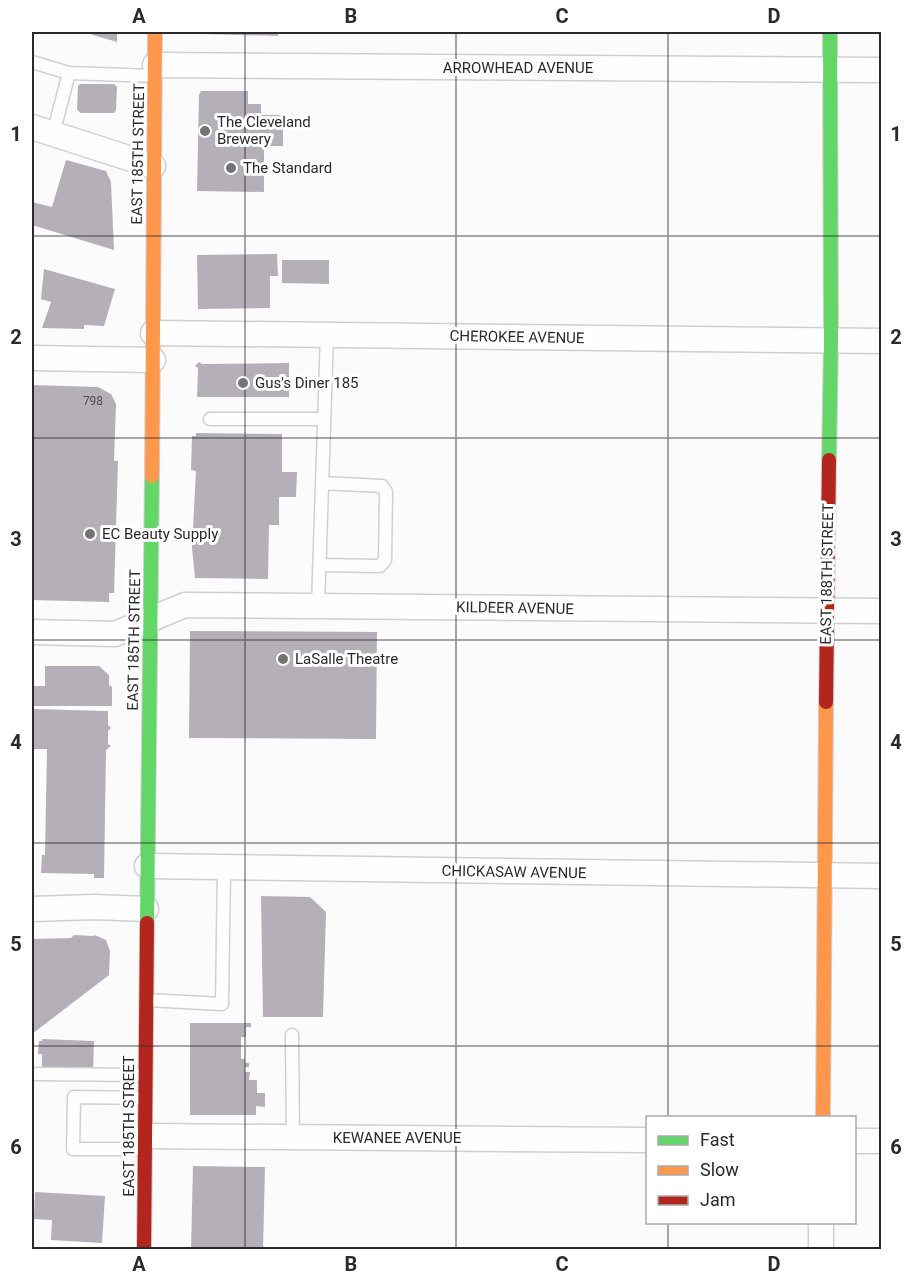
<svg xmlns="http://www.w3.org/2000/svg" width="913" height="1281" font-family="Roboto,sans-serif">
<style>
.building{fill:#b5b0b8}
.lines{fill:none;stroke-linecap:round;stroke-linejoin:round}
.lane-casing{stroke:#d0d0d1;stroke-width:15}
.street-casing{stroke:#d0d0d1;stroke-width:27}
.fast-casing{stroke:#d0d0d1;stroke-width:16}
.slow-casing{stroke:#d0d0d1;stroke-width:16}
.jam-casing{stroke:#d0d0d1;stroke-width:16}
.lane{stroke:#fefeff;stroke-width:12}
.street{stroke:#fefeff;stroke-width:24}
.fast{stroke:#63d668;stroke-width:14}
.slow{stroke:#ff974d;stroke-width:14}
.jam{stroke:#b3261e;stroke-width:14}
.grid{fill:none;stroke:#2a2a2a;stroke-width:1.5;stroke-opacity:0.55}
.poi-dot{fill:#737374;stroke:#fff;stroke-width:2}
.labels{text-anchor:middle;stroke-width:6;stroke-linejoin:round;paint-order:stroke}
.number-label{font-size:12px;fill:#4d4c4e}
.street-label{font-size:15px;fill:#2a2a2a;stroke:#fff}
.poi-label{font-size:15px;fill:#2a2a2a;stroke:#fff;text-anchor:start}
.neatline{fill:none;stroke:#2a2a2a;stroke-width:2}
.grid-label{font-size:20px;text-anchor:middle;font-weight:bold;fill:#2a2a2a}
</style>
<rect width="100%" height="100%" fill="#fbfbfc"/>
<!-- building -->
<path class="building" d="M83,32H117V42Z
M203,32H278V36L203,34Z
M80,84H114L117,87L116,110L114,113H81L77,110L78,86Z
M201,91H248V104H261V115H283V146H264V192L197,191L199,95Z
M66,160L106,171L111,182L114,250L32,225V202L52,207Z
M277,254L278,276H270V308L198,309L197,255Z
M282,260H329V284L282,283Z
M44,269L115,289L104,326L84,325V329L42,328L51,302L41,299Z
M199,362L202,364L289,363V397H197L198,368L195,366Z
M32,385L98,387L111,394L116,404L114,461H118L114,593H109V602L32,600Z
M196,433L282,434V472H297L296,497H279V525H269L268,579L195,578L192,548L196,471L191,470L192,436H196Z
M190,631L377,632L376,739L189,738Z
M45,666H99L109,675V685L112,687V706H32V686H45Z
M32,709L108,711V725L111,728L108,731V744L111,746L106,750L104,878H94V874L41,873L42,855H45L47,749H32Z
M261,896L310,897L326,912L323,1017H263Z
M74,935L94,936L95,935L106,940L110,951L109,975L32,1034V939L71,938Z
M190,1023H251V1027H246V1037H241V1059H245V1063H249V1067H245V1072H250L249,1080H257V1093H265V1107L256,1106V1115H190Z
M42,1039L94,1041L93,1071L42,1070V1054H38L39,1041H42Z
M193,1166L265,1167L263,1250H191Z
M35,1192L105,1196L102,1243L51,1240L52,1220L34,1219Z"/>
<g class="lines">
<!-- lane casing -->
<g class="lane-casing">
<path id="lane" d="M32,62L69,73L154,76
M53,134L69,73
M210,419H324
M319,565L380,566L385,560L386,492L382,486L322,483
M318,606L327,335
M147,1000L222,1004L224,867
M292,1035L293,1137
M36,1074L145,1075
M143,1149H73L74,1097L145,1098"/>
</g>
<!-- street casing -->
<g class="street-casing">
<path id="street" d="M155,65L882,70
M32,127L153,166
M153,333L882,341
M32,358L153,360
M32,632L115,634L185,605L882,611
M147,866L882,876
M32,909L95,907L146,909
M146,1136L648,1140
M854,1141H882
M821,1250V1222"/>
</g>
<!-- fast casing -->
<g class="fast-casing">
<path id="fast" d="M829,460L831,340L830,32
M147,923L152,476"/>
</g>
<!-- slow casing -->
<g class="slow-casing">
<path id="slow" d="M152,476L155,32
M823,1118L826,702"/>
</g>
<!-- jam casing -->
<g class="jam-casing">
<path id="jam" d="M826,702L829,460
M144,1250L147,923"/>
</g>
<!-- lane -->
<use href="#lane" class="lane"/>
<!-- street -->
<use href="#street" class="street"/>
<!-- fast -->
<use href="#fast" class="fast"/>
<!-- slow -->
<use href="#slow" class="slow"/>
<!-- jam -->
<use href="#jam" class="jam"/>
</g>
<!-- grid -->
<path class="grid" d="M245,32V1250M456,32V1250M668,32V1118M32,236H882M32,438H882M32,640H882M32,843H882M32,1046H882M668,1222V1250"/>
<!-- markers -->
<g class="poi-dot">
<circle cx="205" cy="131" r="6"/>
<circle cx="231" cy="168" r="6"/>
<circle cx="243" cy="383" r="6"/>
<circle cx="90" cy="534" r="6"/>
<circle cx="283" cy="659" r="6"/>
</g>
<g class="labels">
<!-- number labels -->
<g class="number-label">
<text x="93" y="405">798</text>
</g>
<!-- street labels -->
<g class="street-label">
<text x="518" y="73">ARROWHEAD AVENUE</text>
<text transform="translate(138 154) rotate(-89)" y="5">EAST 185TH STREET</text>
<text transform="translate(517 337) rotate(1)" y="5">CHEROKEE AVENUE</text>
<text transform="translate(827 574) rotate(-89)" y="5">EAST 188TH STREET</text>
<text transform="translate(515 608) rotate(1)" y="5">KILDEER AVENUE</text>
<text transform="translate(134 640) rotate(-89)" y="5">EAST 185TH STREET</text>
<text transform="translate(514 872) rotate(1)" y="5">CHICKASAW AVENUE</text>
<text transform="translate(129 1126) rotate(-90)" y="5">EAST 185TH STREET</text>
<text x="397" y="1143">KEWANEE AVENUE</text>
</g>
<!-- poi labels -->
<g class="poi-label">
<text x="217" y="127">The Cleveland<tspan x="217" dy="17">Brewery</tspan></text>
<text x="243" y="173">The Standard</text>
<text x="255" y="388">Gus's Diner 185</text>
<text x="102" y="539">EC Beauty Supply</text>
<text x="295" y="664">LaSalle Theatre</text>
</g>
</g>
<!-- border -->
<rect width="913" height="1281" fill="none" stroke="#ffffff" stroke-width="66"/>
<!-- legend -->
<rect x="646" y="1116" width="210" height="108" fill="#ffffff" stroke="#aaaaaa" stroke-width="1.5"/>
<rect x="658" y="1136" width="30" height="9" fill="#63d668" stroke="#aaaaaa" stroke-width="1.5"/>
<text x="700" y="1146" font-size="18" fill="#2a2a2a">Fast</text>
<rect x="658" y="1166" width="30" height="9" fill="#ff974d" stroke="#aaaaaa" stroke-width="1.5"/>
<text x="700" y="1176" font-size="18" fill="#2a2a2a">Slow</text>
<rect x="658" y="1196" width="30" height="9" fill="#b3261e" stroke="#aaaaaa" stroke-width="1.5"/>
<text x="700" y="1206" font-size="18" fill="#2a2a2a">Jam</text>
<rect x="33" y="33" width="847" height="1215" class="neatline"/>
<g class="grid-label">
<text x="139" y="23">A</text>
<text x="351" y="23">B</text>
<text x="562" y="23">C</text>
<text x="774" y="23">D</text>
<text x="16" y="141">1</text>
<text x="896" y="141">1</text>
<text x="16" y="344">2</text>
<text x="896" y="344">2</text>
<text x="16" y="546">3</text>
<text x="896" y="546">3</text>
<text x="16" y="749">4</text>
<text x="896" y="749">4</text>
<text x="16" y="951">5</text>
<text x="896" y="951">5</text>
<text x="16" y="1154">6</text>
<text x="896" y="1154">6</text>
<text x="139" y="1271">A</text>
<text x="351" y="1271">B</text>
<text x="562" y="1271">C</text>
<text x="774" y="1271">D</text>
</g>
</svg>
